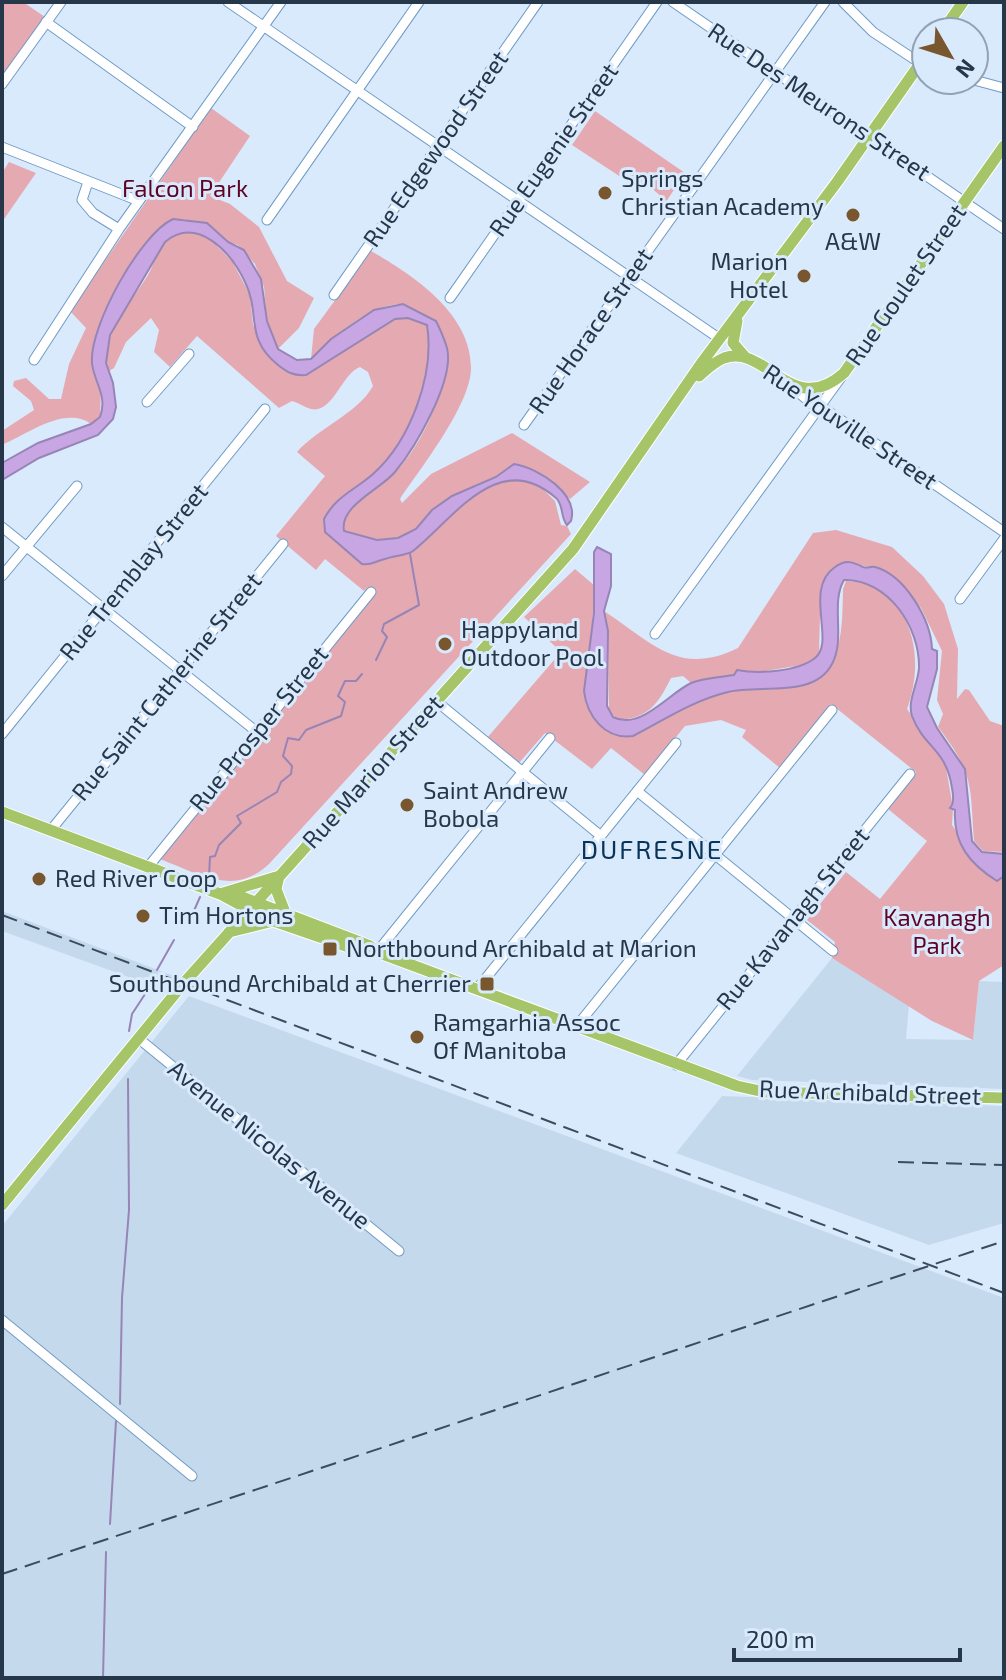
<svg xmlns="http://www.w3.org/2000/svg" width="1006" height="1680" font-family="'Exo 2',sans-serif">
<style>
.built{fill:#c5d9ed}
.green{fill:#e5a9b2}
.water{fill:#c7a6e3;stroke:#9685b5;stroke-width:2}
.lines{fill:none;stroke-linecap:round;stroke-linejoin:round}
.stream{stroke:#9685b5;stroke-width:2}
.minor-casing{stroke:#709bc5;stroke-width:11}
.major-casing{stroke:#fff;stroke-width:13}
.minor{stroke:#fff;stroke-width:9}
.major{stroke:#a6c568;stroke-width:11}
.rail{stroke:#3a4c5e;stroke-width:2;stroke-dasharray:16 8;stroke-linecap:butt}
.poi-dot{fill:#78562e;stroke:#d9eafd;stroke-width:3}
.labels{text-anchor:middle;stroke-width:6;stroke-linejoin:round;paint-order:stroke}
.street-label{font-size:24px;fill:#253749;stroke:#d9eafd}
.poi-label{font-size:24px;fill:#253749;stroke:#d9eafd;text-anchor:start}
.park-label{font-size:24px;fill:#5f0324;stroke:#d9eafd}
.neighbourhood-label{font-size:26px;letter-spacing:2px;fill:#093458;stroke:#d9eafd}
</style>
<rect width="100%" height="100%" fill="#d9eafd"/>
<!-- built -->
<path class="built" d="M2,911L174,976L164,990L2,931Z
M832,958L909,1005L906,1039L973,1040L979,981L1004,982V1089L752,1080L737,1076Z
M189,996L1004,1298V1678H2V1226Z
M722,1096L1004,1106V1223L929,1245L676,1153Z"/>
<!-- green -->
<path class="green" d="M2,2H23L45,17L2,77Z
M211,108L250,136L210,196L230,204L259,227L287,281L314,298L299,328L278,349L267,321L264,287L255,264L238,245L228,242L210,225L183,219L149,239L110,299L92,361L101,387L100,417L91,424C65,405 26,435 2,445V431L34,410L31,401L13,386L14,381L26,378L49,399H61L69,364L86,328L70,311Z
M595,111L685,173L662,208L657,205L662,197L644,182L639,189L572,145Z
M9,162L36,173L2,222V173Z
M195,232L208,237L232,261L250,295L253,325L290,374L306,375L395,319L408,318L427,324C436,372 410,438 378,470C359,488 338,495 324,519L325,532L362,564L408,553L453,509L501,480L529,475L555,501L561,525L567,526L571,534L269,864C234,897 199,874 160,859L375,593L368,587L364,591L325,559L316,570L276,536L325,476L297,452C318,428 357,414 373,386L368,372L360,367C342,373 333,414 311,409C304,407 299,403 292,401L279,408L197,336L170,367L154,352L159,330L151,318L126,342L114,368L109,371C97,337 131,303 148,275C154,265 157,249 165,241C174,233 184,232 195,232Z
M371,251C413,275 472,314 471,369C470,406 420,469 400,499L402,503L431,474L512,433L590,482L570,499L523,465L514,464L496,477L452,496L432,510L416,529L398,538L377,540L344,531C340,509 376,490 391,477C420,449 442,400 447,360C449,347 441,338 438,325L403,304C367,304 337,336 311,359L314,329Z
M836,530L892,547L923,576L944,604L958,649L957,699L965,689L969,690L990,721L1004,726V852L983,851L974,841C970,784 974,774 938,727L943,714L937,700L942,651L921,608L902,586L879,569L846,562L830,572L820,614L819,655L802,665L691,683L683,676L671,678C659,702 650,717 621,720L609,713L608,631L604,611C653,643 678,677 738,648L813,533Z
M575,569L595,586L586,704L599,724L633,736C663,720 693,700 727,692C747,687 768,691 788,688C844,681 842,633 843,589L846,581C856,583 864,579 875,586C917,613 923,665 907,709L945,762L953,808L952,825L989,876L997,881L1004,876V965L979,981L973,1040L932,1021L832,958L835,942L807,920L846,872L880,899L927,841L888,809L916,772L831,704L780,768L742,737L746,730L721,720L685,726L645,775L611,748L592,769L545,733L519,763L487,738L561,652L524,617Z"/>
<!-- water -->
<path class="water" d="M173,219L207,223L228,242L244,250L261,279L267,321L278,349L297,360L311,359L331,339L374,310L403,304L436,321C440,329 445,341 447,348C455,380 415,448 395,472C381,489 339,506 344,531L377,540L398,538L416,529L432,510L452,496L496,477L514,464C539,468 579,494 571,521L567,525C560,517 564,505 556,498C499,448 456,516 413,551C408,555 393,556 385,559C376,561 370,566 362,564L325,532L324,519C336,496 355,490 373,474C410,441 435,375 427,325L408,318L395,319L306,375C293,376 287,372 278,365C244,338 261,314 245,282C231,252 197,215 165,242L110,335L106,363L113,383L116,407L113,419L98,435L39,458L2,480V463L38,443L91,424L100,417C108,395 94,383 92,363C89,327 140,234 173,219Z
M597,547L611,554V586L604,611L608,631L607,706L613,717C640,731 668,694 691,683C703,678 721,677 734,675L737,670C758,674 797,672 815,658C836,642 803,589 835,567C846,559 853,562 863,567C869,569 869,566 875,567C905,575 931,620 932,649L937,651V669L927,707L937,728L965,769L972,841L982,852L1004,854V876L997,881C970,864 953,844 955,810L950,808C954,804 954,798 952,788C946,748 924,748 912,716C907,701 918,684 919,668C920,627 888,579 844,580C830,604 846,638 832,664C814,699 759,684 728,692C694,700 664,720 633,736C605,740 587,716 584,691L594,613V552Z"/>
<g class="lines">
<!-- stream -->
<path class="stream" d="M376,660L387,637L382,631L384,624L419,605L410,554
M209,876L210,857L215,856L219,845L241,823L237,816L277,792L281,782L291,774L292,766L283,756L288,738L299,740L306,730L341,716L345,702L338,696L345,681H356L362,674
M193,913L200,897
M157,970L174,940
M129,1031L132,1014L151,985
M120,1404L122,1298L129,1210L128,1079
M110,1524L116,1421
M103,1678L106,1552"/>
<!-- minor casing -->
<g class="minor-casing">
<path id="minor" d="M228,2L720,339
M673,2L1004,229
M843,2L873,32L926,67
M46,22L193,127
M974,80L1004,88
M2,84L61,2
M2,147L139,201
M88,182L82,200L93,213L119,229
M267,220L419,2
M334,295L538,2
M450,298L657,2
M34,360L119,229L281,2
M790,385L812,404L825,409L1004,532
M147,402L189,354
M524,425L825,2
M2,527L257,732
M2,576L77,486
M960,599L1004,539
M655,634L842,376
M436,701L601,836
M2,734L265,409
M637,791L833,951
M51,830L283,544
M148,867L371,592
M377,952L550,738
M477,989L676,743
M576,1027L832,710
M138,1038L399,1251
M676,1065L910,774
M2,1320L192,1476"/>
</g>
<!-- major casing -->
<g class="major-casing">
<path id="major" d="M942,32L963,2
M737,321L733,343L746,358
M699,376C707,369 714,362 724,358C767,343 791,420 844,373L1004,146
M2,812L220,894L276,877
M279,876L276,889L286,915
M229,892L370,946L377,952L737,1086L764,1092L1004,1098
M220,894L265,918L366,953L377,952
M229,932L273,921
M2,1205L183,984L573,549L703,361L837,182L926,55"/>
</g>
<!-- minor -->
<use href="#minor" class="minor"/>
<!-- major -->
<use href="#major" class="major"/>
<!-- rail -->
<path class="rail" d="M2,915L1004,1293
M898,1162L1004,1165
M2,1574L1004,1241"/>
</g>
<!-- markers -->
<g class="poi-dot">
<circle cx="605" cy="193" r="8"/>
<circle cx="853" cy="215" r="8"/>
<circle cx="804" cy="276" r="8"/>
<circle cx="445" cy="644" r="8"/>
<circle cx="407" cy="805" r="8"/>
<circle cx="39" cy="879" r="8"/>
<circle cx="143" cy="916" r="8"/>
<rect x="322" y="941" width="16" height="16" rx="4"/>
<rect x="479" y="976" width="16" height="16" rx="4"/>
<circle cx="417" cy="1037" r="8"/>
</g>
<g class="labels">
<!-- street labels -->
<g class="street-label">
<text transform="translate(819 102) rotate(34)" y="8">Rue Des Meurons Street</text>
<text transform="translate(436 149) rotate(-55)" y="8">Rue Edgewood Street</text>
<text transform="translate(554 150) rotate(-55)" y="8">Rue Eugenie Street</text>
<text transform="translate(906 285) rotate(-55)" y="8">Rue Goulet Street</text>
<text transform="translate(591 331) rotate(-55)" y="8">Rue Horace Street</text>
<text transform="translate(850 427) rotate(34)" y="8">Rue Youville Street</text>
<text transform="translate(134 572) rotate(-51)" y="8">Rue Tremblay Street</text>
<text transform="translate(167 687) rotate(-51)" y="8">Rue Saint Catherine Street</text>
<text transform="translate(259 729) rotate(-51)" y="8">Rue Prosper Street</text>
<text transform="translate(373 772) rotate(-48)" y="8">Rue Marion Street</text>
<text transform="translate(793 919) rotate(-51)" y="8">Rue Kavanagh Street</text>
<text transform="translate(870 1093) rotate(2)" y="8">Rue Archibald Street</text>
<text transform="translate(269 1145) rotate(39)" y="8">Avenue Nicolas Avenue</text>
</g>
<!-- poi labels -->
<g class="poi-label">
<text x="621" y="187">Springs<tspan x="621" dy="28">Christian Academy</tspan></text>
<text x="853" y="250" text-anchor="middle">A&amp;W</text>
<text x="788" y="270" text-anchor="end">Marion<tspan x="788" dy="28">Hotel</tspan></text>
<text x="461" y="638">Happyland<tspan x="461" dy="28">Outdoor Pool</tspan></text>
<text x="423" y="799">Saint Andrew<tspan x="423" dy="28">Bobola</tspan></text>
<text x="55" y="887">Red River Coop</text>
<text x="159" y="924">Tim Hortons</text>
<text x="346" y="957">Northbound Archibald at Marion</text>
<text x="471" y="992" text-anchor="end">Southbound Archibald at Cherrier</text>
<text x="433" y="1031">Ramgarhia Assoc<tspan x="433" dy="28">Of Manitoba</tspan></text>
</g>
<!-- park labels -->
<g class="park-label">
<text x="185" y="197">Falcon Park</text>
<text x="937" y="926">Kavanagh<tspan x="937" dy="28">Park</tspan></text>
</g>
<!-- neighbourhood labels -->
<g class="neighbourhood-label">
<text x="652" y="859">DUFRESNE</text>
</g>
</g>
<!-- border -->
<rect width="1006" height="1680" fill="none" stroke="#253749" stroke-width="8"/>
<!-- north arrow -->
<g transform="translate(950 56) rotate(129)"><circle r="38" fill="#d9eafd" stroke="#91a2b5" stroke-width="2"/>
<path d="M0-6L14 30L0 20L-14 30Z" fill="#78562e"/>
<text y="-12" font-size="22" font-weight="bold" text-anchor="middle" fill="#253749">N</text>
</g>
<!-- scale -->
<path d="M734 1648v12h226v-12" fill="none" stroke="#253749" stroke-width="4"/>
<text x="746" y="1648" font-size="24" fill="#253749" stroke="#d9eafd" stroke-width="6" paint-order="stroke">200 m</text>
</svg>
